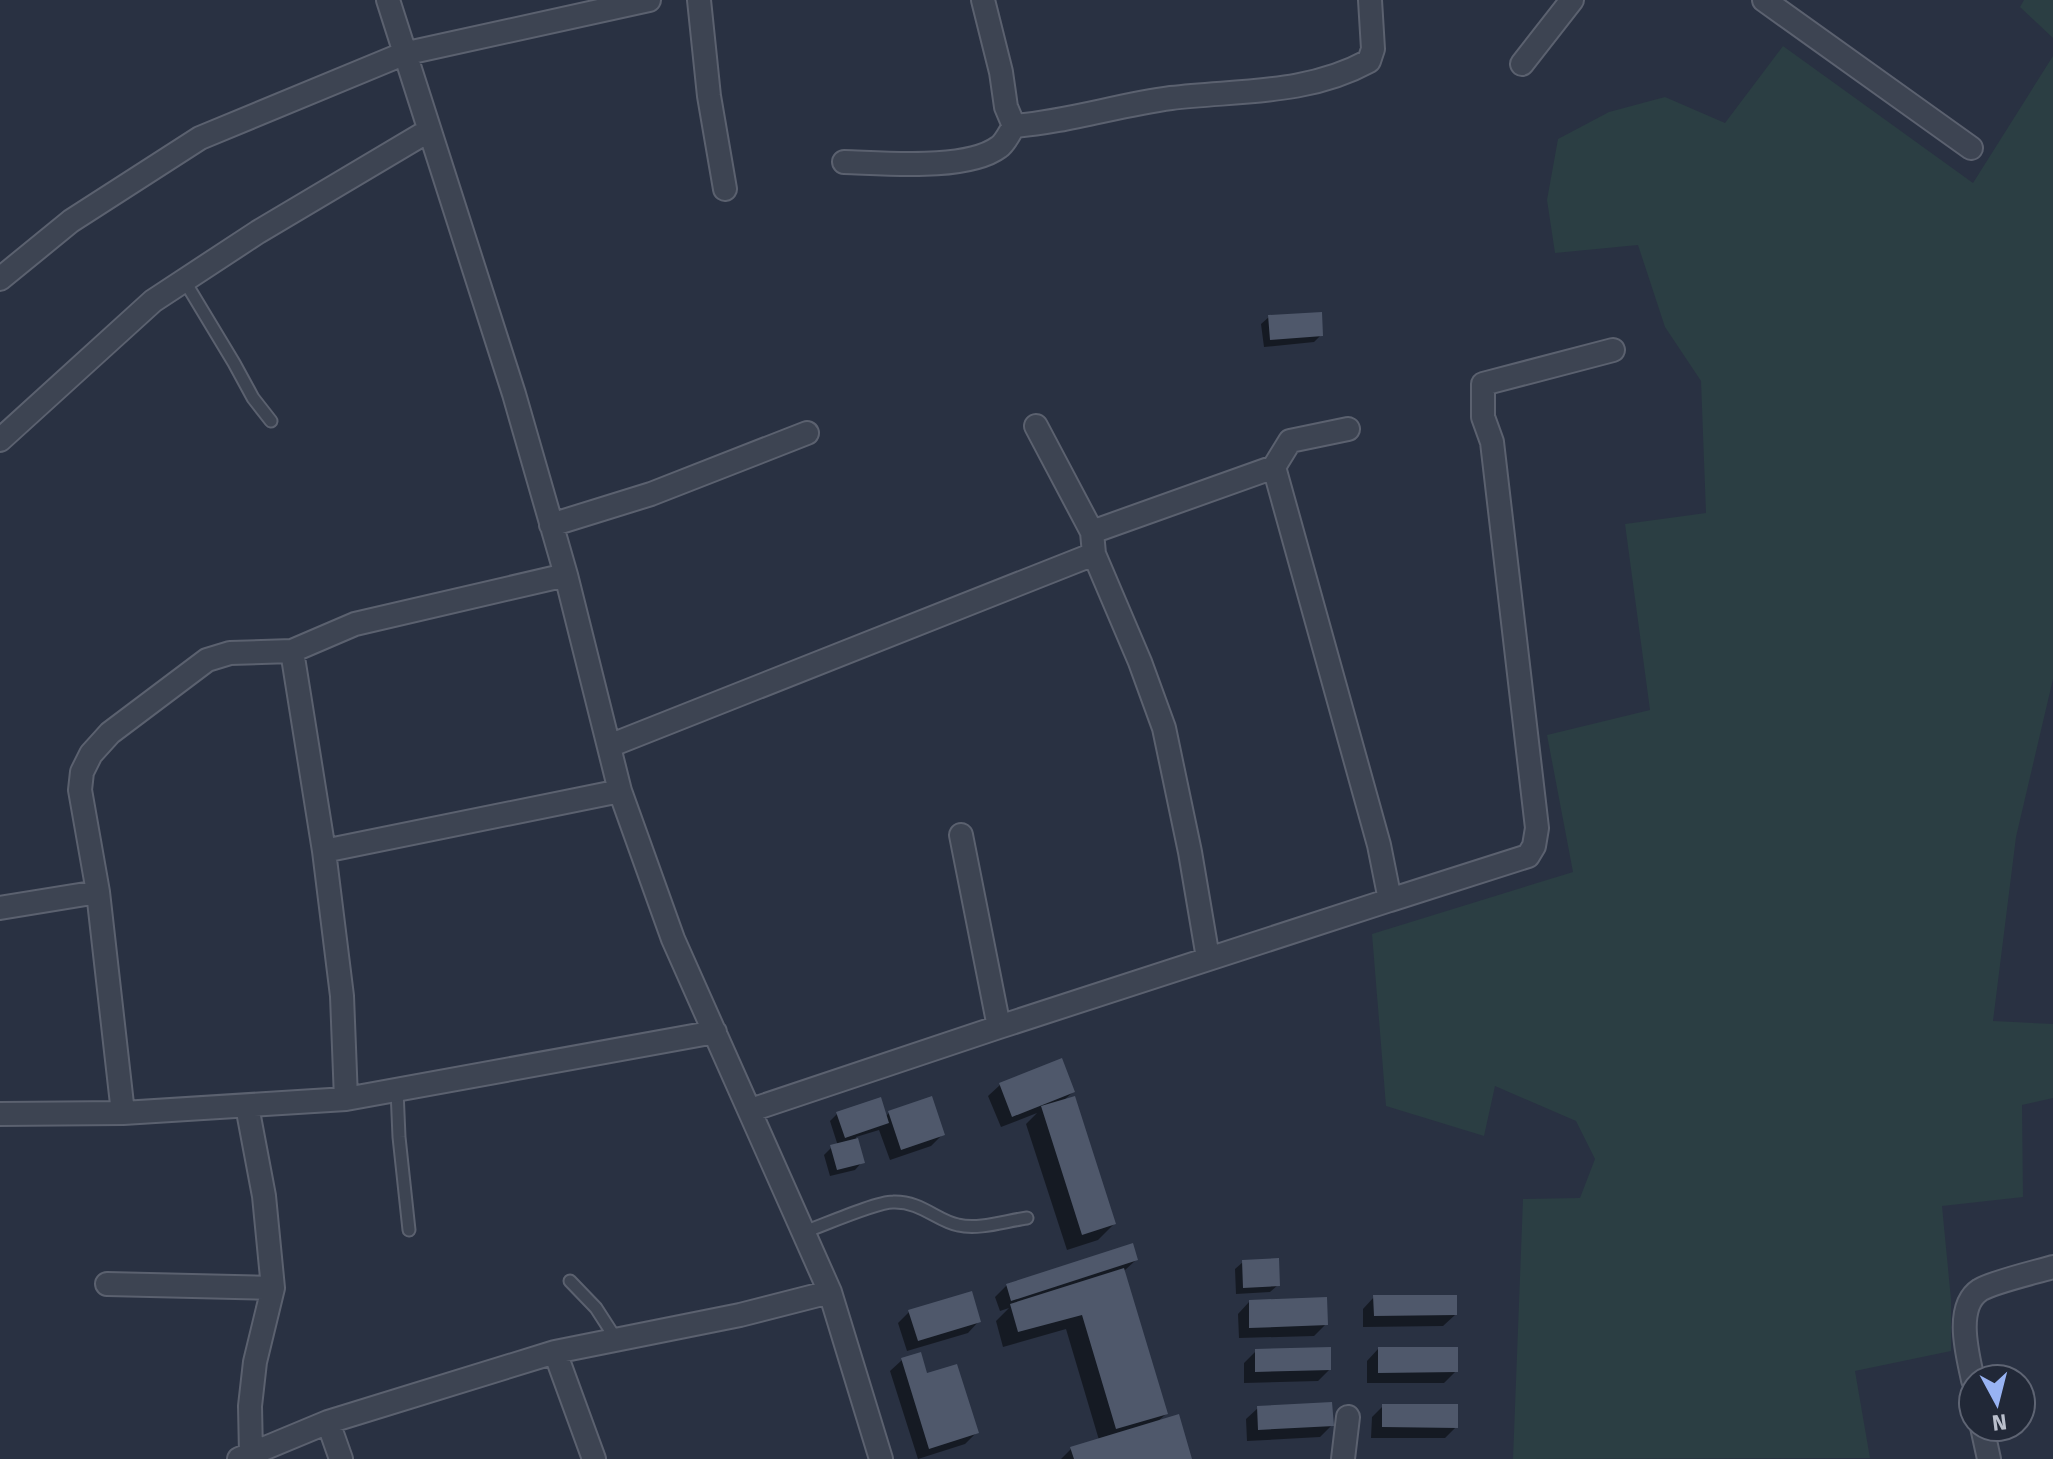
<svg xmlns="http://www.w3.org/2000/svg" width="2053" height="1459" font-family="'Fira Sans',sans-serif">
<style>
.green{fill:#2b3e43}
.shadow{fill:#0007}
.building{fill:#4f586b}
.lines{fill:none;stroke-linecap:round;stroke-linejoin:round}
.lane-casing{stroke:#5b616f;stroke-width:15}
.street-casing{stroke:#5b616f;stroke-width:26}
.lane{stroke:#3d4452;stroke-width:11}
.street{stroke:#3d4452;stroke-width:22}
</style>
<rect width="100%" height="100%" fill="#293142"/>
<!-- green -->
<path class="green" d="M2024,0H2053V38L2020,7Z
M1783,46L1973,183L2053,56V679L2016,837L1993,1021L2053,1024V1098L2022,1105L2023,1197L1942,1206L1951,1299V1351L1855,1371L1870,1458L1513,1459L1523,1199L1580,1198L1595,1159L1576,1121L1495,1086L1484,1136L1386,1106L1372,934L1573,872L1547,735L1650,710L1625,524L1706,513L1701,381L1665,327L1638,245L1555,253L1547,200L1558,139L1609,112L1665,97L1725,123Z"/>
<!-- shadow -->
<path class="shadow" d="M1269,317L1321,335L1314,342L1264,347L1261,324Z
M1000,1085L1073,1092L1063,1101L1114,1224L1098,1240L1067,1250L1026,1124L1037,1113L1001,1127L988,1096Z
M889,1113L943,1134L931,1146L890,1160L879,1130L856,1137L862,1162L855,1170L830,1176L824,1155L832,1147L838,1146L830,1121L837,1114L885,1117Z
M1136,1260L1124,1271L1166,1414L1156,1423L1190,1459H1061L1071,1449L1099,1440L1066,1329L1003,1347L996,1321L1009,1308L1000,1311L995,1297L1007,1285Z
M1243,1262L1278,1285L1270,1292L1236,1294L1235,1269Z
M1374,1297L1455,1315L1443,1326L1363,1327V1309Z
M1249,1302L1326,1324L1314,1336L1239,1338L1238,1314Z
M909,1312L979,1321L968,1333L907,1351L898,1323Z
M1378,1349L1456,1371L1444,1383H1367V1361Z
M1256,1351L1329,1370L1318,1381L1244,1383V1363Z
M902,1360L926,1375L976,1433L965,1444L918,1459L890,1371Z
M1383,1406L1456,1427L1445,1438H1371L1372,1417Z
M1258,1408L1332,1425L1320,1437L1247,1441L1246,1419Z"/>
<!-- building -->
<path class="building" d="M1322,312L1323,336L1270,340L1268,315Z
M1062,1058L1075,1092L1012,1117L999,1083Z
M932,1096L945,1135L901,1150L888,1111Z
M1075,1096L1116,1224L1082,1235L1041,1106Z
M881,1097L889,1123L845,1138L836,1112Z
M858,1138L865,1163L837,1170L830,1145Z
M1133,1243L1138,1260L1011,1301L1006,1284Z
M1279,1258L1280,1286L1243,1288L1242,1260Z
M1124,1268L1168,1414L1116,1429L1082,1315L1018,1332L1010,1304Z
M972,1291L981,1322L918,1341L908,1310Z
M1373,1295H1457V1315L1374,1316Z
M1327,1297L1328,1325L1249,1328V1300Z
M1331,1347V1370L1255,1372V1349Z
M1378,1347H1458V1372L1378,1373Z
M921,1352L927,1373L957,1364L979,1433L929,1449L901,1358Z
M1332,1402L1334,1426L1258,1430L1257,1406Z
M1382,1404H1458V1428L1382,1427Z
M1179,1414L1192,1459H1074L1070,1447Z"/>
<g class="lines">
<!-- lane casing -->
<g class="lane-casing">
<path id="lane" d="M184,280L234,363L253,398L271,421
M397,1090L399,1137L409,1230
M804,1232C824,1225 876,1202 893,1202C921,1201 937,1221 958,1225C979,1230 1005,1221 1027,1218
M570,1281L596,1308L616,1339"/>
</g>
<!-- street casing -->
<g class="street-casing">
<path id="street" d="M388,0L514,394L566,575L620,791L673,939L830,1292L881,1459
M699,0L709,96L725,189
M983,0L1001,72L1006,107L1014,126
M1764,0L1971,148
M1522,64L1572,0
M844,162C883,163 967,171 999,147C1005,143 1010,132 1014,126C1067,122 1118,105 1171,98C1239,90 1307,95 1369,61L1373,49L1370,0
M0,279L71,221L200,138L403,54L649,0
M1036,426L1092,532L1094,554L1140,662L1164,728L1190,852L1208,958
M0,440L153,301L258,232L428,131
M551,525L651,494L807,433
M1092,532L1274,467
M609,746L1094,554
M961,835L999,1027
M324,851L620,791
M1390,900L1528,856L1534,846L1537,828L1492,442L1483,417V384L1613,350
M0,908L98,892
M346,1099L342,996L324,851L292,651L355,624L566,575
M247,1106L264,1196L273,1288L255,1362L250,1406L251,1454
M751,1110L999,1027L1390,900L1379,845L1274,467L1290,441L1348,429
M123,1113L98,892L80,790L82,772L91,754L110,733L207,660L230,653L292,651
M0,1114L123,1113L346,1099L715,1032
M107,1284L273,1288
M555,1352L594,1459
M1973,1380C1968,1356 1954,1307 1980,1290C1993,1282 2036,1272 2053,1267
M328,1422L341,1459
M1982,1427L1989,1459
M239,1459L328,1422L555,1352L740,1315L830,1292
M1343,1459L1348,1417"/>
</g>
<!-- lane -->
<use href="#lane" class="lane"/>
<!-- street -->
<use href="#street" class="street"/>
</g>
<!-- north arrow -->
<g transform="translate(1997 1403) rotate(173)"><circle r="38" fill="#212837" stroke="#5e6473" stroke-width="2"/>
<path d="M0-6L14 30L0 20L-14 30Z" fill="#98b3f3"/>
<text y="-12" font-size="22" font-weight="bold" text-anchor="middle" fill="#babfcc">N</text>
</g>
</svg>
